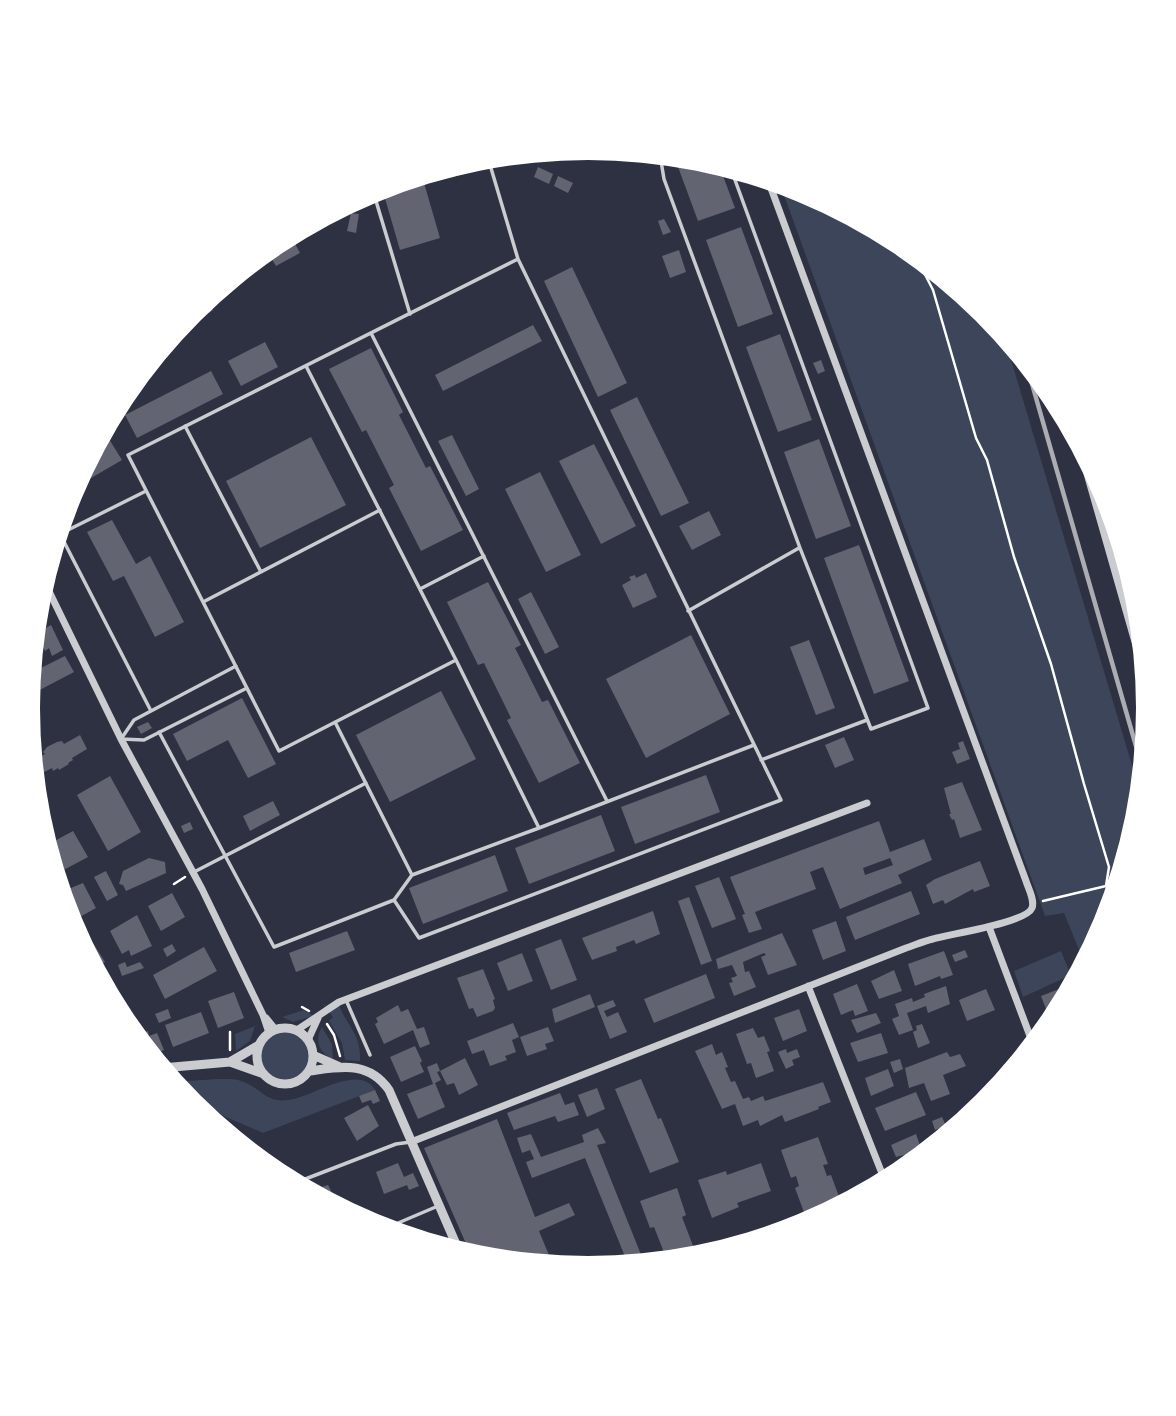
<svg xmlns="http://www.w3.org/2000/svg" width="1176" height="1416" font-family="'Public Sans',sans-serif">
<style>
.green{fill:#3c4559}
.building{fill:#626471;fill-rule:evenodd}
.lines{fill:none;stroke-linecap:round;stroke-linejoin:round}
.path{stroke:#fff;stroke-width:2.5}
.service{stroke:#caccd0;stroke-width:3.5}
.minor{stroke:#caccd0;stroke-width:7}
.tertiary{stroke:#caccd0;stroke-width:9}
.rail{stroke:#abadb3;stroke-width:4.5}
</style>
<rect width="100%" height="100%" fill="#2d3142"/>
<!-- green -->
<path class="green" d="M780,184L803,191L899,243L984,312L1004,336L1140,792L1137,818L1105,923L1084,962L1064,913L1045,916Z
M1061,951L1071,975L1023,997L1014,971Z
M337,999C343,1023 362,1032 360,1061L345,1060L342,1043L329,1021L333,1017L322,1003L326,1006Z
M304,1010L314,1016L293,1022L282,1017Z
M255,1026L250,1041L236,1051L235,1034Z
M322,1027L332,1044L333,1059C319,1053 314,1040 322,1027Z
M261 1056a24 24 0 1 1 48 0a24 24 0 1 1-48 0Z
M217,1079C226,1079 236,1078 244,1082C264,1090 266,1105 294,1099C316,1094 360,1064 375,1090L263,1133L189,1101L174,1082Z"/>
<!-- building -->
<path class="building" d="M674,156L698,159L719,165L735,208L698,221Z
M478,159L481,169L450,178L447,168Z
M538,167L553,174L549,184L534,177Z
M422,176L440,238L400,250L382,188Z
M558,176L573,183L568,193L554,186Z
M351,213L359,214L356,233L347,231Z
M664,219L671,232L663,235L658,221Z
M741,227L773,314L738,327L706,240Z
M301,229L299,236L292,238L300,253L276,266L267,251L277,242Z
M679,250L686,272L670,278L662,256Z
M572,267L627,383L598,397L544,281Z
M206,300L213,310L209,313L202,303Z
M533,325L542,341L443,391L435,375Z
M780,334L812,420L778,432L746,347Z
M265,342L278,367L241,386L228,361Z
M371,348L403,412L399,415L426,468L430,466L463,530L421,551L389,488L394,485L366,430L362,432L329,369Z
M821,360L825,371L818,374L813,363Z
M211,371L223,394L137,438L125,415Z
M637,397L689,503L661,516L610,410Z
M104,431L122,460L74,488L86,464Z
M452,435L479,489L466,496L438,441Z
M311,437L346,505L260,548L226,481Z
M819,439L851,526L816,539L784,452Z
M594,444L636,526L601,544L559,461Z
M540,472L581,555L546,572L505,489Z
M709,511L721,535L692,550L679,526Z
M112,520L136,564L150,556L184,622L155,637L124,576L113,581L87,532Z
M859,545L909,681L874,694L824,558Z
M646,573L657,597L633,608L622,585L631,580L629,577L635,575L636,578Z
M488,582L521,645L515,648L542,702L548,700L580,763L539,783L507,720L511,718L484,663L478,665L447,602Z
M531,592L559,647L545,654L518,599Z
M41,622L44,629L51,625L63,650L52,656L49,648L45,651L42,645L34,650L36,624Z
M691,635L730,714L646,758L606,679Z
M809,640L835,708L816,715L790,647Z
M65,656L74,672L36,692L40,701L28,708L31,673Z
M441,691L476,759L390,802L356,735Z
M242,698L276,764L248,778L228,740L187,761L173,734Z
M148,722L152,728L141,734L137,727Z
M80,735L87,749L72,758L73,760L68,763L69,764L59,770L58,768L53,771L52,768L35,777L33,761L45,754L43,752L47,747L57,742L62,741L64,744Z
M844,737L854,760L835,768L825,745Z
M963,741L970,759L957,764L952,752L960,749L958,743Z
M706,775L720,812L635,844L621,807Z
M110,776L141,832L108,851L77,795Z
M962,782L982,830L960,838L954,819L952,820L949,814H951L944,788Z
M273,801L280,815L250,831L243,816Z
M601,815L615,851L529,884L515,848Z
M879,821L890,852L924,839L932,860L898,875L902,883L840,909L823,867L810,872L816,889L755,912L762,929L749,933L742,915L745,914L730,877ZM890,858L893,865L865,875L863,868Z
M190,822L193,829L184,833L181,826Z
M73,831L88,857L56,874L47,845Z
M495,855L508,891L423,924L409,888Z
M149,858L165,862L166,873L126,891L123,885L119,884L123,871Z
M980,861L990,886L974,892L973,889L945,904L943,900L933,904L926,885L935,879Z
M106,871L118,895L107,901L94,877Z
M719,877L736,919L712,928L695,886Z
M83,883L96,908L78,918L71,905L66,907L61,892Z
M911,891L920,914L855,940L846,917Z
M172,893L185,917L161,931L148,906Z
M689,897L712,961L701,965L678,901Z
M653,911L660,934L636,944L634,940L616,947L617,951L592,960L582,938Z
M137,915L152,946L131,956L129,950L122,954L110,931Z
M836,921L846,951L823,960L812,930Z
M347,931L355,950L296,972L289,953Z
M782,933L797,965L768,975L761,957L766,955L764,953L743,962L745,972L749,971L756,987L734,996L729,983L733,982L731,978L737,976L732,965L718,969L716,959Z
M561,939L577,980L551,990L535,949Z
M91,940L105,962L95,967L82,944Z
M172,944L176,951L167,957L163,949Z
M204,947L217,971L165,999L153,975Z
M965,950L968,957L955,962L952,955Z
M944,951L953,975L941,979L940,976L915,986L908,964Z
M522,953L533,981L508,991L497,963Z
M125,962L127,967L140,962L144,968L122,976L118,965Z
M483,969L495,999L493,1000L495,1008L493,1011L477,1017L473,1008L469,1009L457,978Z
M894,970L902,991L879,999L871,981Z
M706,974L715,998L654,1023L644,999Z
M857,984L868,1011L855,1016L853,1010L841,1015L833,994Z
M1072,984L1053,1019L1051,1022L1041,996Z
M946,986L950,1004L928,1013L926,1006L907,1013L913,1030L899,1035L892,1019L899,1016L895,1004L912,998L913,1002L925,997L924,994Z
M986,989L995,1010L967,1021L959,1000Z
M234,992L244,1018L218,1028L208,1001Z
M590,994L595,1007L555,1023L552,1009Z
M613,1000L616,1006L604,1011L607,1017L618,1012L627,1032L610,1039L597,1006Z
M398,1005L401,1012L408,1009L417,1029L424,1027L430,1044L420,1048L413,1030L384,1044L375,1024L378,1022L376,1018Z
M168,1009L171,1018L159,1023L155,1014Z
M799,1009L807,1031L783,1041L774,1018Z
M201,1012L209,1033L173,1047L165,1025Z
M876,1013L881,1023L857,1033L851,1020Z
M513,1023L519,1037L512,1040L516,1052L505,1056L507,1060L490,1066L484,1050L472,1054L467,1041Z
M922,1024L930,1043L918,1048L913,1032L917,1030L916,1026Z
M548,1027L554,1041L545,1044L547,1049L527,1056L520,1037Z
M753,1028L758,1038L764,1036L770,1051L767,1052L774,1071L756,1078L751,1063L747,1064L736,1034Z
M148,1031L149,1036L157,1033L164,1050L152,1055L136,1036Z
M881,1033L888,1053L858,1062L850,1043Z
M712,1044L716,1055L722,1052L728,1067L725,1068L731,1082L735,1081L743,1099L749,1097L751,1101L763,1096L765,1101L823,1082L831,1102L818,1107L819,1109L785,1122L782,1115L760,1126L758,1120L743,1126L735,1104L722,1109L695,1051Z
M415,1046L422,1061L420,1063L424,1072L401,1082L390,1057Z
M786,1049L787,1053L797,1049L800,1057L792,1060L794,1065L786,1069L778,1052Z
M947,1052L950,1057L960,1054L966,1066L943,1075L950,1094L931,1101L924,1083L909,1088L905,1068Z
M465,1058L478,1085L459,1095L454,1083L447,1085L440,1071Z
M900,1059L903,1069L894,1073L890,1062Z
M437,1063L440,1071L437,1072L441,1080L435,1083L445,1107L418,1119L407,1094L433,1084L427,1067Z
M888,1069L894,1086L871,1096L865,1078Z
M641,1079L658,1119L661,1118L679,1162L650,1173L615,1089Z
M597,1088L605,1109L587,1117L578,1095Z
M375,1090L380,1101L373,1104L371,1100L362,1103L359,1096Z
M916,1092L926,1115L885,1131L875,1108Z
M560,1093L565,1105L574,1102L579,1115L558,1122L555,1116L514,1130L507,1113Z
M368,1105L379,1126L357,1141L344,1118Z
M942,1117L946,1126L935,1130L932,1121Z
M497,1119L535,1217L569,1203L575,1215L539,1231L553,1265L471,1255L424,1148Z
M598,1128L606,1143L597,1145L644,1262L628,1264L585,1158L532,1178L526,1162L534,1159L530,1150L522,1153L517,1138L531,1134L541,1157L584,1142L582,1135Z
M916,1134L922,1151L906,1159L904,1155L896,1157L891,1145Z
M818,1137L828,1164L823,1165L827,1176L831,1175L841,1202L805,1215L795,1188L799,1186L796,1176L791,1178L781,1150Z
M398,1163L404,1177L413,1173L419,1186L409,1190L407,1185L384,1194L376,1172Z
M761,1163L771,1191L737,1203L739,1207L712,1218L698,1180L726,1171L727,1175Z
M328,1185L334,1197L338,1206L310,1191Z
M677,1188L686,1215L682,1217L695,1251L667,1260L654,1227L650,1228L640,1201Z"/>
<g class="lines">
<!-- path -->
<path class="path" d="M916,257L933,290L976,438L987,460L1014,557L1051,664L1084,784L1109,867L1106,886
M174,884L185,877
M1043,901L1106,886L1115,890
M302,1007L309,1011
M327,1024L334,1035L340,1056
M230,1032V1050"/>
<!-- service -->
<path class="service" d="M660,155L664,179L800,548L871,729L928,708L731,169
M488,158L518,259
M373,191L410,314
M371,333L607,801
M306,366L456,660
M185,426L261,572
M60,534L151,711
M60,534L146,491
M420,589L484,556
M203,602L380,510
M688,611L799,548
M335,722L412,875L539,828
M159,732L274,947L394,900L412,875
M121,739L144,740L247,688
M121,739L134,720L236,666
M761,760L867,720
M194,872L366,783
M394,900L419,938L781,800L518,259L128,455L279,751L456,660L539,828L754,745
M346,1000L370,1055
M295,1183L396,1144L411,1142
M398,1223L438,1206"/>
<!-- minor -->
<path class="minor" d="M44,581L121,739L202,889L263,1015L269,1033
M989,927L1033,1044
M808,986L885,1181
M266,1018L275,1029
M297,1030L339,1002L867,803
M308,1040L318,1018
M411,1142L906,948C915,945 924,941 933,939C949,934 1026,923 1032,908C1035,900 1028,888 1026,881L768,180"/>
<!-- tertiary -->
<path class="tertiary" d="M1081,449L1144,670
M257 1056a28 28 0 1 1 56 0a28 28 0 1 1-56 0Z
M313,1055L338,1066
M230,1062L264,1074
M162,1068L230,1062L259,1045
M309,1071C340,1067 368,1060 389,1090L459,1251"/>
<!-- rail -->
<path class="rail" d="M1026,363L1142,767"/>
</g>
<!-- crop -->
<path d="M0 0H1176V1416H0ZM40 708a548 548 0 1 1 1096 0a548 548 0 1 1-1096 0Z" fill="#fff" fill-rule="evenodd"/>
</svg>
